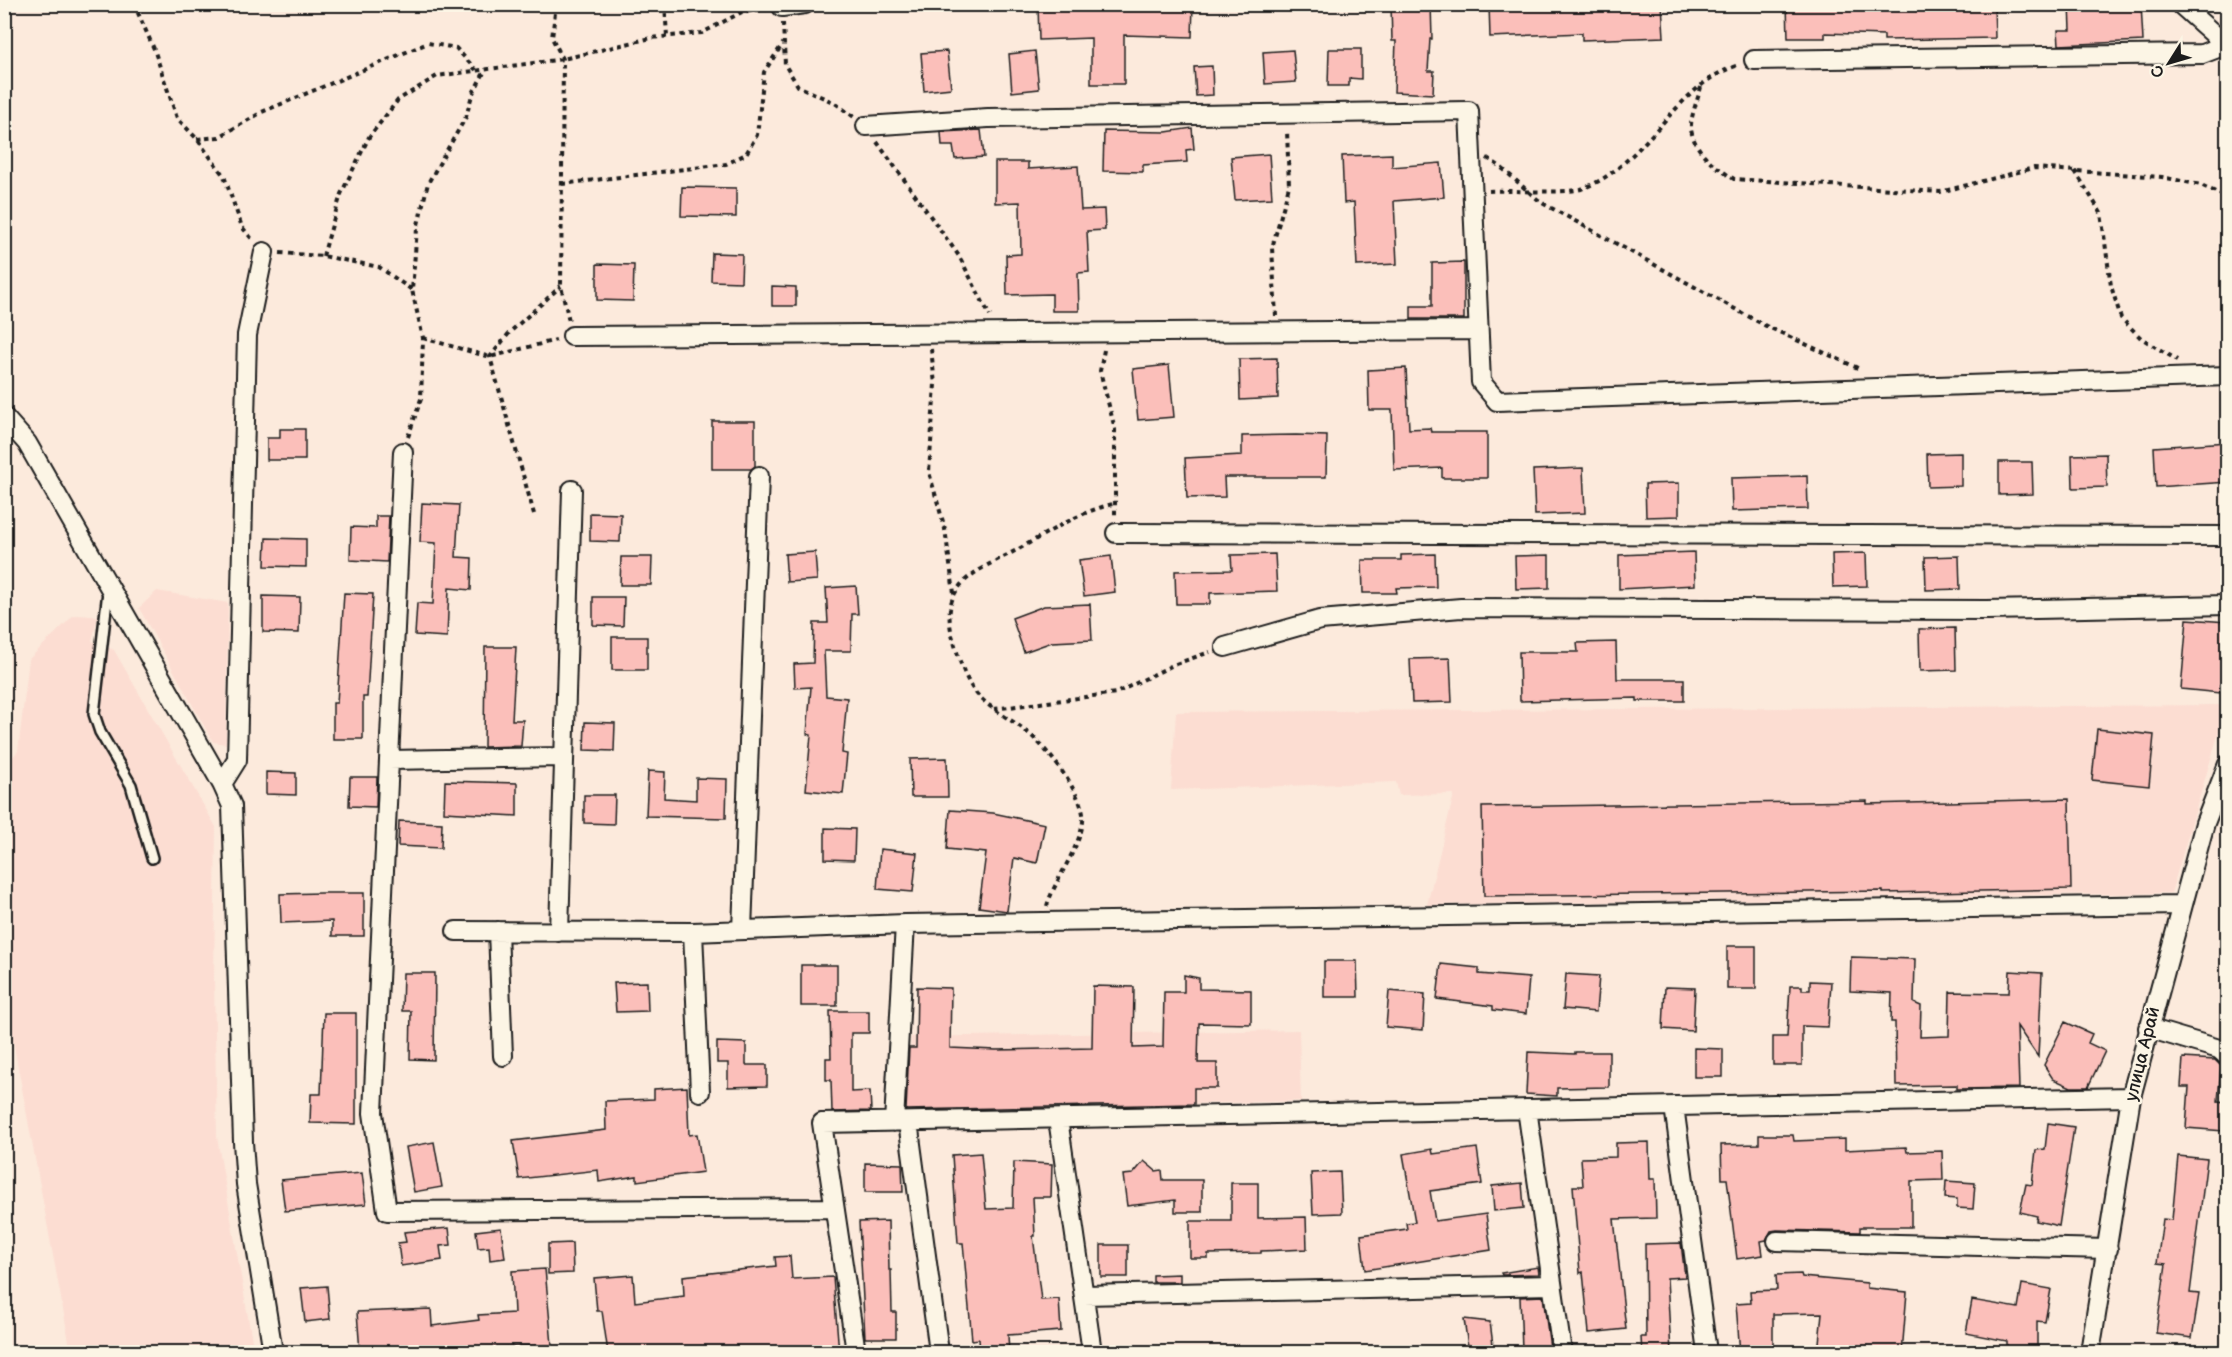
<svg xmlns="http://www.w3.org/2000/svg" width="2232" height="1357" font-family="'Balsamiq Sans',sans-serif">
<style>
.built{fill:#fcddd2}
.building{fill:#fbbfba;stroke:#1c1c1c;stroke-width:1.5}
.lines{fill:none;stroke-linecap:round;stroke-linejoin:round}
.lane-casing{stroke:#1c1c1c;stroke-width:14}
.street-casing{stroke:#1c1c1c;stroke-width:22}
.path{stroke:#1c1c1c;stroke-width:4;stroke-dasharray:4.5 4.5;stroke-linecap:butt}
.lane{stroke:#fcf5e5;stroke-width:9}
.street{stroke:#fcf5e5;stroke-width:18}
.labels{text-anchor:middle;stroke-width:5;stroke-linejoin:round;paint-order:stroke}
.street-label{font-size:18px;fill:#1c1c1c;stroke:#fcf5e5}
</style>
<rect width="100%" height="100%" fill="#fceadc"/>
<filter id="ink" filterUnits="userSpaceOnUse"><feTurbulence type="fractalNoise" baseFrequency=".0167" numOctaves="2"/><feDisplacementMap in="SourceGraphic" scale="12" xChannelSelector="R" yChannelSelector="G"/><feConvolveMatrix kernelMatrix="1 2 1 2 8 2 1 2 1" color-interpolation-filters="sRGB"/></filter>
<g filter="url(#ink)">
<!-- built -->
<path class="built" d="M157,591L228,603L226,744L213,742L139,608Z
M74,615L98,616L92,641L114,650L216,827L214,980L217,1137L254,1352H71L5,997L4,767L18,751L29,659Z
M2227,705L2171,893L1427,905L1454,794L1399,795L1396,782L1171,790L1176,712Z
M1299,1030L1301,1101L907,1111L911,1037Z"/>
<!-- building -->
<path class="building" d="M1038,4H1193L1192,37L1124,35V84H1091V38L1039,40Z
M1391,4H1431L1432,39H1430L1428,71H1434L1433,94L1394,92L1396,41H1392Z
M1489,4H1567V8L1662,4L1664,37L1582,40V33L1490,37Z
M1787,4H1994L1995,38L1884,40V35L1825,33V38H1788Z
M2070,4H2141L2143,41L2059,45L2058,30H2071Z
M1329,49H1361V79L1349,78V86H1328Z
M1293,50L1296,82L1265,84L1263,52Z
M947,51L951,88L924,91L921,53Z
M1035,51L1039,89L1012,92L1009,54Z
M1212,66L1213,95L1196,96L1194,67Z
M1192,128L1194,149L1186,150L1187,162L1143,165V172L1103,171L1104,131L1166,132Z
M981,130L984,157L955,159L953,146H942L941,132Z
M1269,154L1272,198L1235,200L1231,157Z
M1392,154V167L1441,163L1444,197L1394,201L1397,264L1357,266L1354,202L1344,203L1342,156Z
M995,162H1028V169L1078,166L1081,210L1104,209L1105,230L1087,231L1089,272L1078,273L1079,311H1052V294L1007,295L1006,255L1021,254L1020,202L995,203Z
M682,187L736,188V217L681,216Z
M712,253L742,254L741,282L711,281Z
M1464,262V319H1411V306H1432V263Z
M597,264L634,265L633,301L597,300Z
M772,286L796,287V306H772Z
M1277,358L1278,398L1240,400L1239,359Z
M1169,365L1174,417L1138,420L1133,369Z
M1406,368L1409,429L1430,428L1431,432H1487V478H1442V468L1394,470L1392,410H1369L1368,370Z
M712,421H755V466L751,469H712Z
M280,429H305V460H267V438H280Z
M1296,435L1327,436L1326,477H1224L1225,497L1187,498L1185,458L1242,455V436Z
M2228,442V482L2156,487L2154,447Z
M1961,453V486L1928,487L1927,454Z
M2106,454L2107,487L2073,488L2072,455Z
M1999,462H2032L2033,494L1999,495Z
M1583,468L1585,513L1535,515L1533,470Z
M1807,476L1808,509L1732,511L1731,478Z
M1679,483V516L1646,517L1645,484Z
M422,503L459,505L456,557L472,558L471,590L449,588L447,637L415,635L417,603L433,604L436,543L420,542Z
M590,513L621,514L620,542L590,541Z
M376,516H389L387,562L350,560L351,527L376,528Z
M266,538L306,539V567L265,566Z
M815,552L817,580L787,582L785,554Z
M1694,552L1695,585L1619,589V555Z
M1866,553L1867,586L1833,587L1832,554Z
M1275,554L1277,591L1210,593V604H1176L1175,571L1232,570L1231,555Z
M1435,554L1436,587L1396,588L1397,593H1363L1362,560H1401V555Z
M1549,555V588L1516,589L1515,556Z
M1111,556L1115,592L1084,596L1079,560Z
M1959,556L1960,589L1926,590L1925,557Z
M621,557H652L651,585H620Z
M856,586L858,614H852L851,651H824L826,696L847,698L842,753L847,754L843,794L806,790L811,735L807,734L811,687L795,688L794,664L813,663L814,623H828L826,588Z
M344,593L373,594L367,697H363V739H333V703H337Z
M263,596L300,597L299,633L263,632Z
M593,597H624L623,626L593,625Z
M1090,604L1092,640L1052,642L1024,652L1012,618L1044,606Z
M2187,619L2227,622L2220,693L2181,689Z
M1955,628L1956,670L1920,671L1919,629Z
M612,637H647V670H612Z
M1616,642L1617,679H1684V701H1637V698L1520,701L1519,652H1578L1577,643Z
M485,647H516L512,720H523L521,746L484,747Z
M1450,658L1452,702L1412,703L1410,659Z
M585,722L615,723L614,751L584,750Z
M2097,729L2154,735L2149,786L2092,780Z
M947,758L948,797H911L910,759Z
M648,771L665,772L664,798L696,800V778L727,779L726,818L646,816Z
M266,772L296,773V795L266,794Z
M350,777H377L376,807L349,806Z
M445,781L517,783V816L444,812Z
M584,795H615L614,824L584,823Z
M2069,799L2071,889L1883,893V891L1484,896L1482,807L1867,801V804Z
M950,810L993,813L1045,824L1037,863L1014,858L1007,911L979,907L986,853L947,849Z
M399,821L442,823L441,848L398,846Z
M825,828L855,829L854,860L825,859Z
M880,849L917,853L913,892L877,889Z
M321,893H364V936H332V921L281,923L280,894Z
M1727,946H1756V989H1727Z
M1851,957L1915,959L1914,1003L1921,1006L1920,1037L1949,1036L1950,992L2009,993L2010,971L2042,973L2038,1057L2017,1026L2019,1088L1957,1089V1085L1896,1086L1895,1022H1891L1892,993L1850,991Z
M1324,961H1357L1358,997H1324Z
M1441,964L1479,968V974L1529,978L1526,1014L1493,1010V1006L1437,999Z
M801,965H837V1006H801Z
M403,973H435L434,1060L410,1059L411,1011H402Z
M1566,974L1599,976L1596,1012L1563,1009Z
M1184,975L1199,978V989L1251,990V1024L1199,1023L1198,1063H1217V1088H1194V1104L906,1110L909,1048H916L917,987L951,988L950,1048L996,1050L1092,1048L1093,986L1134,987L1133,1048L1163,1047L1164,992H1184Z
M1810,981L1831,982L1828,1027L1802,1026V1065H1773V1037H1787L1790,986H1802V990H1810Z
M647,982L648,1011L616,1012L614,983Z
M1665,987L1695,988L1693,1031L1663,1029Z
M1389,991L1425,994L1423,1030L1386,1027Z
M830,1011H869V1033H851V1092L870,1091L871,1111L832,1112L831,1080H826V1058H831Z
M324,1013H356V1124L310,1123L311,1094H321Z
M2065,1022L2092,1034L2088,1043L2105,1051L2088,1087H2071L2053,1079L2044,1065Z
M717,1042L746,1043V1065H767V1086L728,1087V1063H717Z
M1694,1048L1723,1049V1077H1694Z
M1528,1052L1575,1054V1052H1609V1087L1557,1088V1096L1526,1094Z
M2183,1058L2215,1060L2221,1066L2218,1101L2226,1102L2224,1131L2186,1128L2189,1087H2181Z
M687,1087L689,1135L697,1134L703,1172L637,1181V1176L599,1182L598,1170L519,1179L513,1141L606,1130L605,1101L654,1099V1089Z
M2048,1123L2074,1127L2059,1226L2036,1221L2037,1216L2020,1212L2026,1184L2032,1185L2036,1150L2045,1149Z
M1759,1135H1793L1794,1141L1845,1139V1150L1906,1147L1907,1152L1942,1151L1943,1180L1911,1181V1227H1860V1232L1777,1230L1771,1231L1766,1240L1761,1241L1763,1255L1737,1259L1727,1179H1722L1721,1145L1759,1144Z
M434,1142L442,1187L414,1192L406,1147Z
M1649,1142L1650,1179H1655L1656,1218L1614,1219L1626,1329L1589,1333L1583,1272L1580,1273L1573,1186H1583L1581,1158L1616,1157V1143Z
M1477,1148L1482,1184L1430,1191L1435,1221L1486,1214L1491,1250L1365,1270L1361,1235L1407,1229L1406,1223L1415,1222L1403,1154L1432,1149L1433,1154Z
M981,1153L986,1209L1013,1208L1014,1162L1052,1164L1051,1197H1033L1035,1236H1033L1041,1300L1059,1299L1061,1331L1008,1335L1009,1353H980L979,1339L972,1340L963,1243H958L952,1155Z
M2178,1156L2207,1159L2190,1293L2199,1294L2192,1338L2156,1333L2166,1264L2157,1263L2163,1219L2172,1220Z
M1144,1161L1156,1171L1162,1170L1163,1180H1202V1212H1175V1200L1127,1206L1123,1175L1133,1174Z
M865,1163L902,1164L903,1192H865Z
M1340,1172L1342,1213L1313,1214L1311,1173Z
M362,1173L366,1204L285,1211L281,1180Z
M1946,1181L1975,1183L1973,1209L1957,1208V1199L1945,1198Z
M1231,1183H1258V1218L1306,1217L1307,1249L1261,1251V1253L1208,1254V1258H1190V1221H1231Z
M1522,1183L1524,1208L1494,1211L1492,1186Z
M888,1221L889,1270H891L892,1312H896V1338H865L859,1222Z
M449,1228L451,1245L440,1246L442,1260L401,1266L398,1243L406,1242L404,1232Z
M501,1228L505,1258L490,1260L489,1247L478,1248L476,1231Z
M572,1243L573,1273L548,1274V1244Z
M1681,1243L1685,1277L1667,1278L1671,1353H1642L1641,1337H1646L1645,1244Z
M1101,1245H1128V1277H1101Z
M790,1256L792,1279L833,1277L839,1353H809L808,1349L608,1353L602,1311H597L594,1278L633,1275L635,1302L684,1296L683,1276L776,1266L775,1257Z
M1538,1267L1539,1274L1502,1275L1501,1273Z
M545,1269L552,1345L474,1348V1353H449L448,1347L360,1352L357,1312L431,1309L432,1326L479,1320L478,1315L514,1313L512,1271Z
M1180,1274V1282H1153V1275Z
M1801,1274L1802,1277L1867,1283V1288L1907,1292L1902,1353H1818L1822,1313L1773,1314V1353H1740L1736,1304L1751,1303L1750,1291L1777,1290L1776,1275Z
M2022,1284L2051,1289L2045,1322L2037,1321V1353H2007V1341L1966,1333L1972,1300L2018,1308Z
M327,1286L330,1319L305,1322L301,1288Z
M1543,1296L1550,1348L1522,1349L1520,1297Z
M1464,1319L1490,1322L1494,1353H1469Z"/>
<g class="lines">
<!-- lane casing -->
<g class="lane-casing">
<path id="lane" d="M108,591L94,714L100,732L131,785L152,858"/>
</g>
<!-- street casing -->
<g class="street-casing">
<path id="street" d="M2180,4L2226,45
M782,7L805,4
M1754,60L2202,54L2228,44
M866,126L988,118L1469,111L1481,382L1497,401L2228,376
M572,336L1477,330
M4,417L27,443L222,784L232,806L243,1142L246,1184L273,1352
M403,452L373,1113L387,1211L834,1208
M1116,533L2228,536
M1225,647L1320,620L1461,608L1987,610L2228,605
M389,760L562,757
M222,784L237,760L247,335L264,252
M742,930L759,476
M456,931L693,932L905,924L2181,905
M498,931L503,1056
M559,932L572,490
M693,932L700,1092
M2148,1028L2219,1049L2228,1057
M1674,1106L1707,1352
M1527,1109L1562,1352
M1058,1119L1092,1352
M894,1122L905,924
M908,1122L939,1352
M1777,1241L2108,1249
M1084,1295L1552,1285
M856,1352L822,1123L2131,1097
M2090,1352L2131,1097L2205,823L2228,764"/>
</g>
<!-- path -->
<path class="path" d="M134,4L154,49L177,118L197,139L224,176L242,227L252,239
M556,4L552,38L563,59L561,286L569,321
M665,4L667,37
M783,23L785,65L798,86L835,103L854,117
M1701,87C1698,99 1690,117 1691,129C1694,152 1717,168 1734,179L1940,192L2034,168L2162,177L2201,185L2228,198
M197,139L219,137L262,112L428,43L456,48L476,70
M877,142L959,256L990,316
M1487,158C1508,170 1524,190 1544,204L1766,326L1860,369
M2075,171L2101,213L2111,286L2121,318L2141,338L2177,360
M562,184L726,164L746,154L757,135L764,72L784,42
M1489,191C1510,190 1564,194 1581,189C1644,168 1676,83 1739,65
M280,253L323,256L379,267L412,290
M323,256L341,194L369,137L398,100L437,76L563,59L651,38L702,33L742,12L767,9
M1276,316L1272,248L1289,186L1287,130
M423,338L490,357L556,340
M931,349L935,384L929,472L945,529L954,593
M1104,350L1100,371L1115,429V517
M408,437L421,399L423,338L412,290L417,229L428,183L466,117L472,95L486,69
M534,514L490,357L510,332L561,286
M994,709L1116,693L1173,665L1210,652
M1047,906C1054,880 1086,840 1083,814C1079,789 1046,747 1027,732C1009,717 984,707 971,686C962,671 957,652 952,635C940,585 974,572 1011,553C1044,536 1077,512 1113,504"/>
<!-- lane -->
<use href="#lane" class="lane"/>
<!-- street -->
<use href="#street" class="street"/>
</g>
</g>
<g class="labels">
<!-- street labels -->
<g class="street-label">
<text transform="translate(2142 1054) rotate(-76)" y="6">улица Арай</text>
</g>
</g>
<!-- margin -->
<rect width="2232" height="1357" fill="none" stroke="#fcf5e5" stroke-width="24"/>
<rect x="12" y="12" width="2208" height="1333" fill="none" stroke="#1c1c1c" stroke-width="2" filter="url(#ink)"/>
<!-- north arrow -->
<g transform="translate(2169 63) rotate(233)" stroke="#fcf5e5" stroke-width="4.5" paint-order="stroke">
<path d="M0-4.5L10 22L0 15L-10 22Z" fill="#1c1c1c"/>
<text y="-9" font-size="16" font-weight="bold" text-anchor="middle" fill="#1c1c1c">С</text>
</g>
</svg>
